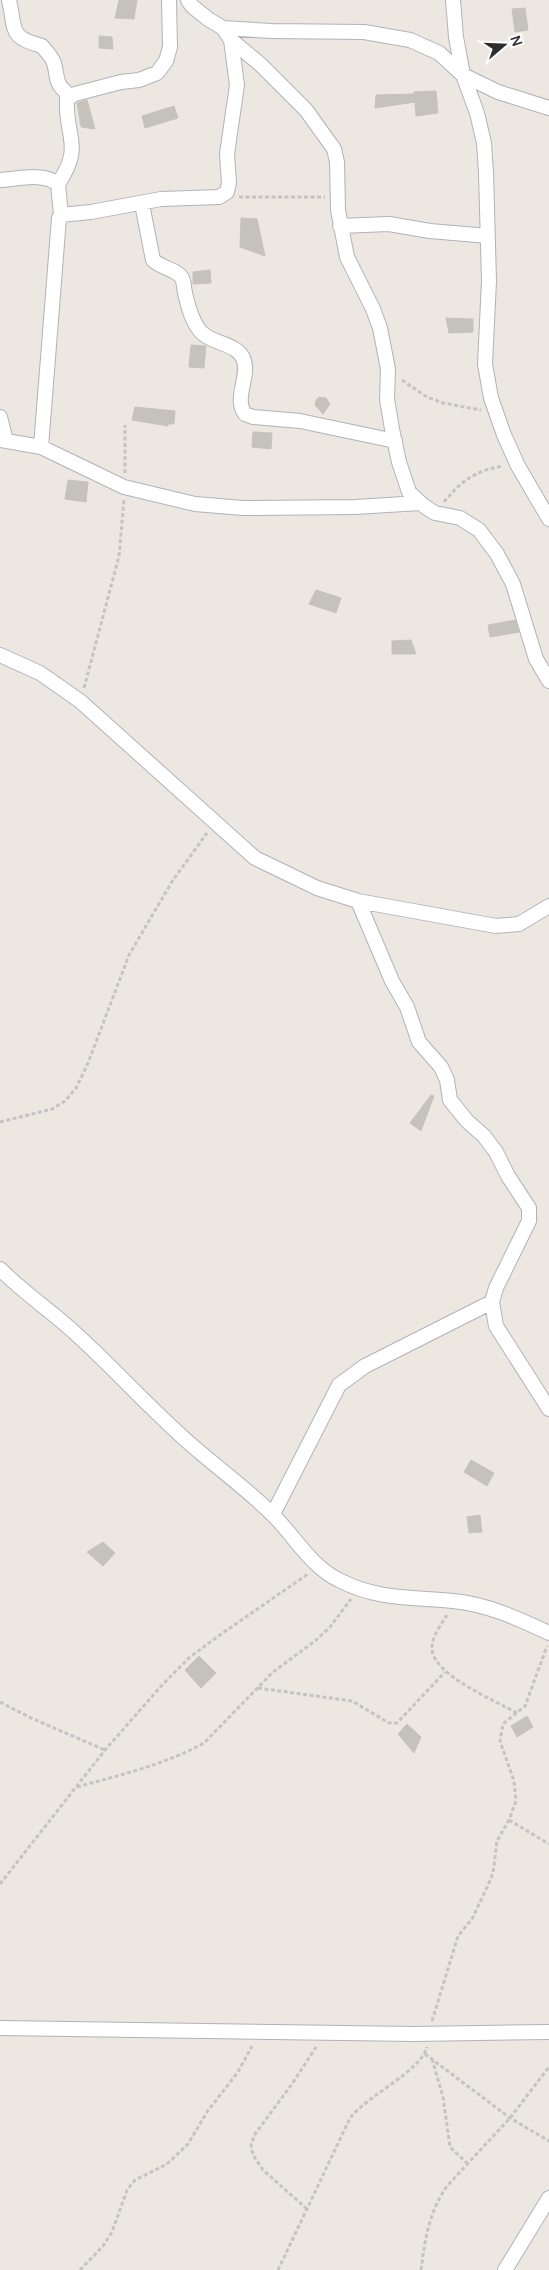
<svg xmlns="http://www.w3.org/2000/svg" width="549" height="2270" font-family="Manrope,sans-serif">
<style>
.building{fill:#c5c2bc;stroke:#c8c2ba}
.lines{fill:none;stroke-linecap:round;stroke-linejoin:round}
.minor-casing{stroke:#b1b3bb;stroke-width:16}
.path{stroke:#c4c4c4;stroke-width:3;stroke-dasharray:4 2.5;stroke-linecap:butt}
.minor{stroke:#fff;stroke-width:14}
</style>
<rect width="100%" height="100%" fill="#ece7e1"/>
<!-- building -->
<path class="building" d="M119,0H137L134,19L115,18Z
M525,8L528,30L515,32L512,9Z
M99,36L112,37L113,49L99,48Z
M436,91L438,113L416,116L414,92Z
M414,94L415,102L375,108L376,95Z
M87,100L95,129L81,127L77,103Z
M174,106L178,118L145,128L142,116Z
M241,218L257,219L265,256L240,247Z
M210,270L211,283L193,284V272Z
M446,318L473,319V332L449,333Z
M191,345L206,346L204,368L189,367Z
M319,397L326,398L330,404L323,414L315,405L316,400Z
M135,407L175,411L174,424H168V426L132,420Z
M253,432L272,433L271,449L252,447Z
M68,480L88,482L86,502L65,499Z
M316,590L341,598L336,613L309,604Z
M515,620L519,632L490,637L488,625Z
M411,640L416,654H392V641Z
M431,1095L434,1096L421,1131L410,1123Z
M471,1460L494,1473L487,1486L464,1472Z
M480,1515L482,1532L469,1533L467,1517Z
M103,1542L115,1553L103,1566L87,1552Z
M199,1656L216,1673L201,1688L185,1670Z
M527,1716L533,1727L517,1737L511,1726Z
M407,1724L421,1737L414,1753L398,1734Z"/>
<g class="lines">
<!-- minor casing -->
<g class="minor-casing">
<path id="minor" d="M9,0C16,30 8,37 42,46C46,51 52,57 54,63C59,81 53,81 70,96
M188,0L192,6L208,19L223,28L272,31L364,32L410,40L439,53L463,75L498,92L549,108
M453,0L456,37L463,75L477,113L484,143L486,173L489,281L485,364L491,398L504,435L518,466L549,519
M223,28L231,40L260,64L306,110L334,149L337,162L338,210L347,257L373,309L380,328L388,369L387,399L392,429L399,462L409,492L424,506L435,513L460,518L479,530L497,554L513,584L536,659L549,681
M0,180C18,179 43,172 58,184L61,215
M58,184C84,145 65,138 67,99L75,94L121,82L139,80L157,73L166,61L170,47L169,0
M142,204L153,260C161,268 176,269 182,278C184,282 184,288 185,293C188,306 192,322 201,332C212,344 236,343 243,358C251,375 233,398 245,414L253,417L300,421L395,441
M340,226L389,224L430,231L488,236
M0,417L6,441
M0,440L41,447L124,487L195,504L243,508L355,507L420,503
M41,447L59,218L61,215L91,212L161,199L219,197L227,192L229,183L227,154L237,85L231,40
M0,655L40,673L80,701L255,858L317,888L358,901L496,926L519,924L549,906
M358,901L392,981L407,1007L419,1042L441,1067L447,1080L450,1100L467,1121L484,1136L496,1152L508,1176L529,1208V1221L496,1288L492,1302L496,1326L549,1409
M0,1269C21,1290 44,1306 66,1325C104,1358 138,1396 175,1430C206,1460 242,1484 272,1514C294,1535 310,1566 339,1580C377,1600 412,1597 453,1601C487,1604 519,1619 549,1633
M273,1514L339,1385L365,1366L492,1302
M0,2028L414,2034L549,2032
M505,2270L549,2198"/>
</g>
<!-- path -->
<path class="path" d="M239,197H325
M402,380L427,397L443,403L481,410
M125,473V425
M444,502C462,480 475,471 503,466
M84,688L119,556L124,500
M0,1122L52,1109L65,1101L76,1088L88,1063L129,955L173,880L207,833
M447,1615C441,1625 431,1637 432,1650C435,1676 496,1701 517,1713
M258,1688L352,1701L389,1723H397L445,1672
M0,1702L31,1718L105,1750
M77,1787C120,1775 164,1765 204,1743L273,1672L315,1641L330,1627L351,1599
M509,1820L549,1844
M0,1884L105,1750L163,1684L190,1657L217,1637L308,1574
M432,2021L458,1936L472,1919L489,1883L493,1873L497,1841L509,1820L516,1801L514,1781L500,1741L503,1724L525,1706L547,1646
M425,2054L510,2118L549,2141
M432,2059L443,2097L450,2147L468,2164
M307,2209L263,2170L253,2155L251,2145L255,2134L292,2084L316,2047
M80,2270L103,2246L112,2232L127,2190L135,2180L167,2164L188,2144L207,2112L238,2072L252,2046
M278,2270L350,2118C368,2095 421,2071 427,2047
M421,2270C425,2239 429,2212 447,2186L510,2118L549,2067"/>
<!-- minor -->
<use href="#minor" class="minor"/>
</g>
<!-- north arrow -->
<g transform="translate(504 45) rotate(71)" stroke="#ffffff" stroke-width="4" paint-order="stroke">
<path d="M0-4L9 19L0 12L-9 19Z" fill="#2d2d2d"/>
<text y="-8" font-size="14" font-weight="bold" text-anchor="middle" fill="#2d2d2d">N</text>
</g>
</svg>
